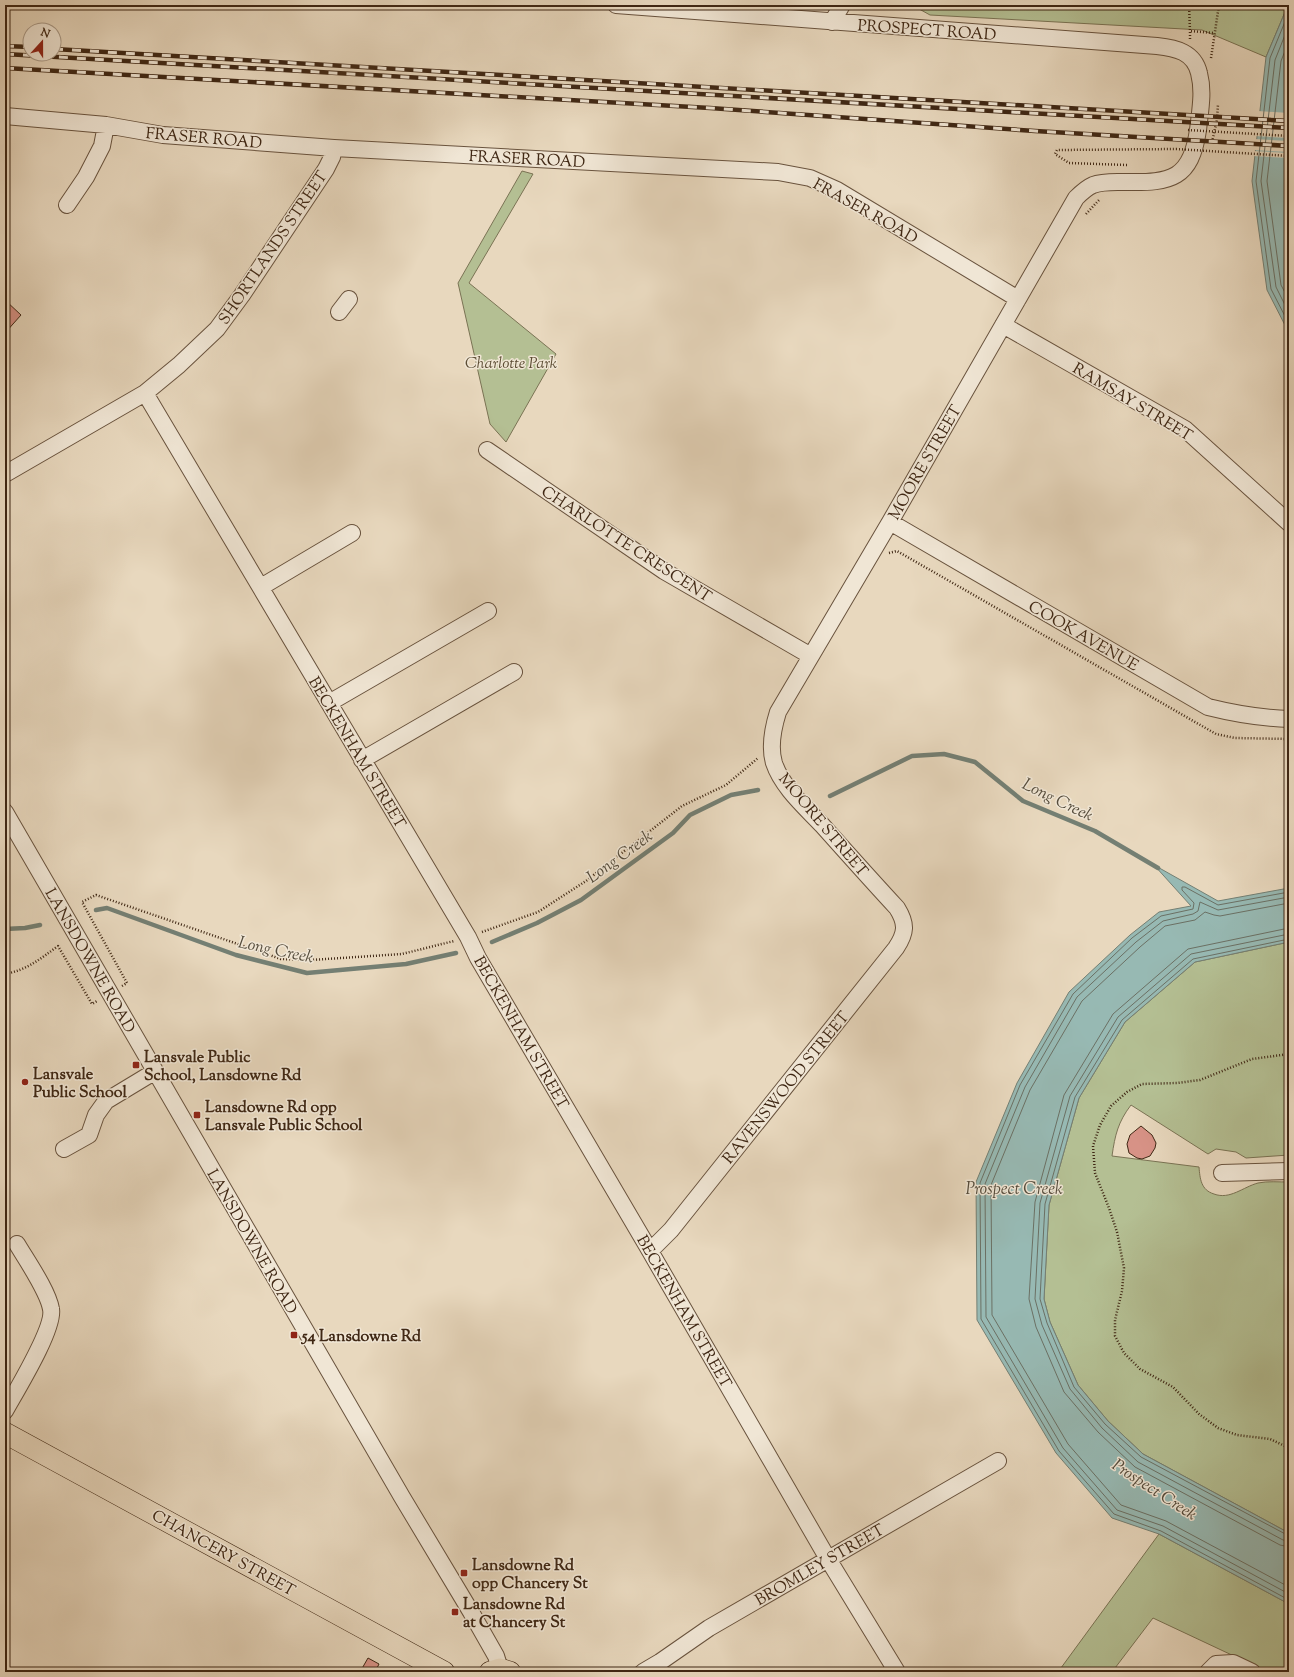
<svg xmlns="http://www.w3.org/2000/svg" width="1294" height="1677" font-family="'Sorts Mill Goudy',serif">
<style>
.green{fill:#b4bf93;stroke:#7a7354}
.water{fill:#97b9b3;stroke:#747f73}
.pier{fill:#e8d8be}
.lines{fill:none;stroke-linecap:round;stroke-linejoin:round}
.shore{stroke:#6b7064;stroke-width:1}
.stream{stroke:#747f73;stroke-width:4.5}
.building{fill:#d79286;stroke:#3f2714}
.minor-casing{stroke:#69533e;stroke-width:18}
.major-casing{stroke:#3f2714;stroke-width:22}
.path{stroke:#3f2714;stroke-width:2.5;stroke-dasharray:1 2;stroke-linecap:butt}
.minor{stroke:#f0e6d5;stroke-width:16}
.major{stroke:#e8d8be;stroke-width:21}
.rail-casing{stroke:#3f2714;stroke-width:4.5}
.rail{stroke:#f0e6d5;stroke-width:3;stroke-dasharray:9;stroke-linecap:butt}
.path-bridge{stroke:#3f2714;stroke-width:2.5;stroke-dasharray:1 2;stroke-linecap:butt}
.poi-dot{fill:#8f2418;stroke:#f0e6d5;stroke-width:1.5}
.labels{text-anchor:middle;stroke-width:3;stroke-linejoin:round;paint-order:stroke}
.street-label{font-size:16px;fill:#3f2714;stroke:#f0e6d5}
.park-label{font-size:16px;font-style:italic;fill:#5c4d34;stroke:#f0e6d5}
.poi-label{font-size:16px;font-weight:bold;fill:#3f2714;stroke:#f0e6d5;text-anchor:start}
.water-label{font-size:17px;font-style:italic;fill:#554c3c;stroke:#f0e6d5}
</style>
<rect width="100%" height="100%" fill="#e8d8be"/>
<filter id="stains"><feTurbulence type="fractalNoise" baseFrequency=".005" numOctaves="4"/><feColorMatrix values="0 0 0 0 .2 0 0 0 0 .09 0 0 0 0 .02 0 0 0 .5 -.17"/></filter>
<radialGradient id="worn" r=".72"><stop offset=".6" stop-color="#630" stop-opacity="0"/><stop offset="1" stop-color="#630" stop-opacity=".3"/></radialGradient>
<!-- green -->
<path class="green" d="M912,5H1288L1266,57L1202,30L930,15Z
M522,171L533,174L469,283L556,354L506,442L490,424L458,283Z
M1289,942V1155L1246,1158L1236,1152L1216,1149L1208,1154L1131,1105C1118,1122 1115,1135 1112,1156L1199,1167C1200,1179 1201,1190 1214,1194C1230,1200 1243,1187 1258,1183C1267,1181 1279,1182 1289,1182V1533L1143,1454L1108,1421L1078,1385L1050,1322L1044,1299L1049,1205L1079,1098L1125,1022L1195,962Z
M1159,1534L1289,1604V1672H1268L1153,1618L1112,1672H1058Z"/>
<!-- water -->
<path class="water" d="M1288,5H1289V333L1267,290L1252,181L1266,57Z
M1154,865L1218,901L1289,888V942L1195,962L1125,1022L1079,1098L1049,1205L1044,1299L1050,1322L1078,1385L1108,1421L1143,1454L1289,1533V1604L1159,1534L1112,1518L1056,1453L977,1320L976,1182L1017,1083L1069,992L1130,935L1159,912L1191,906Z"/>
<!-- pier -->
<path class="pier" d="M1258,111L1289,113V138L1255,136Z
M1254,139L1289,141V152L1253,150Z
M1253,151L1289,153V158L1252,156Z"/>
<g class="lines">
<!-- shore -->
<path class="shore" d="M1289,12L1270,58L1256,181L1271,289L1289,324
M1289,25L1275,60L1261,181L1276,287L1289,313
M1289,41L1281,61L1267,181L1281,285L1289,300
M1289,892L1218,905L1185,887H1182V890L1194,903L1193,909L1161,916L1132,938L1073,994L1020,1085L980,1183L981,1319L1059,1451L1114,1514L1161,1531L1289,1600
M1289,897L1218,910L1200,902L1198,911L1193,914L1163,921L1136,942L1077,997L1025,1087L985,1184L986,1317L1063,1448L1117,1510L1163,1526L1289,1594
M1289,903L1220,916L1214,915L1205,912L1195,920L1165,926L1140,947L1082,1001L1030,1090L991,1185L992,1315L1068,1444L1121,1505L1166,1521L1289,1587
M1289,928L1188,949L1113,1014L1064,1095L1035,1202L1029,1299L1036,1327L1064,1392L1098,1432L1135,1467L1280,1545L1289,1547
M1289,934L1191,954L1118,1017L1070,1096L1040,1203L1035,1299L1042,1325L1070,1389L1102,1428L1138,1462L1283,1540L1289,1541
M1289,939L1193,959L1122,1020L1075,1097L1045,1204L1040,1299L1047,1323L1074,1387L1105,1424L1141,1457L1289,1536"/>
<!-- stream -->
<path class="stream" d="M830,796L912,756L944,754L975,762L1023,801L1095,831L1158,868
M96,910L107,908L236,955L307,973L406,964L456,953
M5,929L25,928L40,925
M492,942L537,923L581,900L673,833L690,815L731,795L758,790"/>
</g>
<!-- building -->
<path class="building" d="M5,300L21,315L5,333Z
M1141,1126L1152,1135L1156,1143L1155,1148L1150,1156L1142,1159L1137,1158L1129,1153L1127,1144L1130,1135Z
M368,1658L379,1664L375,1672H360Z"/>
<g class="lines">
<!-- minor casing -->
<g class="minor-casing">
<path id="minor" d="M616,5L1157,46C1176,48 1194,52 1199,73C1204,92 1200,111 1198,130C1191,179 1171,183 1126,182C1115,182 1103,181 1093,185C1086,188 1081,193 1076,198L890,522L778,712C773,728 769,746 774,763C782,787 805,807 822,825C847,853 872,881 897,908C907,924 906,933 896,948L671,1230L650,1251
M832,22L842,5
M5,116L106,125L163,135L334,148L778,172L810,178L837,190L1018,299
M67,205L86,177L102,146L106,125
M339,312L349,299
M1003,325L1185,429L1289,523
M145,393L468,937L478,958L650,1251L828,1559L897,1672
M487,450L664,571L811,656
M5,474L145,393L179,365L217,329L242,295L326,169L332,157L334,148
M890,522L1208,707C1236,714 1259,718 1289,719
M261,587L352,533
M329,703L488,611
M362,760L514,672
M5,812L402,1497L471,1612L496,1656L500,1669
M64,1149L89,1135L96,1115L106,1101L154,1072
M1222,1173L1289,1171
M5,1411C16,1391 55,1328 51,1309C48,1291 27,1261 17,1244
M643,1672L660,1662L709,1628L998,1461
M1208,1672L1216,1664L1233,1663L1252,1672"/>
</g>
<!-- major casing -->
<g class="major-casing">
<path id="major" d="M5,1433L444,1672
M490,1672L500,1669L510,1672"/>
</g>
<!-- path -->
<path class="path" d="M1189,5L1190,31
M1190,39V31L1214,33
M1211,58L1219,5
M1212,142L1217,120L1218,104
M1127,165L1069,163L1055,154L1057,150L1176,149
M1086,214L1099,200
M889,553L897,551L1216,734L1235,738L1289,739
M482,932L538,912L586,881L682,806L726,785L758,758
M5,974C27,970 40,959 58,946L92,1004L97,1001
M122,986L127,983L82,902L96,895L281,959L311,960L402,954L454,941
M1289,1054L1252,1059L1200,1080L1177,1083L1142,1084L1127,1092L1111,1106L1100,1125L1093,1146L1095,1173L1109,1208L1117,1232L1124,1268L1122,1291L1115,1320V1336L1124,1353L1140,1369L1173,1387L1199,1414L1218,1428L1237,1435L1270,1439L1289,1448"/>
<!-- minor -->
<use href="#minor" class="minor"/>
<!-- major -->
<use href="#major" class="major"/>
<!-- rail casing -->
<g class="rail-casing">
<path id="rail" d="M5,46L30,47
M54,49L1289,121
M5,54L1289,128
M5,68L710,108L1035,131L1289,146"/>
</g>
<!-- rail -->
<use href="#rail" class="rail"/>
<!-- path-bridge -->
<path class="path-bridge" d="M1188,130L1289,136
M1176,149L1289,156"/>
</g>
<!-- markers -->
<g class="poi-dot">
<rect x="132" y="1061" width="8" height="8" rx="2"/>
<circle cx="25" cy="1082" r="4"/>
<rect x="193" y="1111" width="8" height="8" rx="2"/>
<rect x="290" y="1331" width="8" height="8" rx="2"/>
<rect x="460" y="1569" width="8" height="8" rx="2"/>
<rect x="451" y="1608" width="8" height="8" rx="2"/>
</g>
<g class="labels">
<!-- street labels -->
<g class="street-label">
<text transform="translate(927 29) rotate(4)" y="6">PROSPECT ROAD</text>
<text transform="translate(204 137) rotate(5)" y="6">FRASER ROAD</text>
<text transform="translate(527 158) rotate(3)" y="6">FRASER ROAD</text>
<text transform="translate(866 210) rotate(29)" y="6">FRASER ROAD</text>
<text transform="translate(272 247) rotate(-56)" y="6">SHORTLANDS STREET</text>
<text transform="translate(1133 401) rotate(31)" y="6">RAMSAY STREET</text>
<text transform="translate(924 462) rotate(-60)" y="6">MOORE STREET</text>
<text transform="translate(627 543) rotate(33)" y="6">CHARLOTTE CRESCENT</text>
<text transform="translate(1084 635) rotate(30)" y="6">COOK AVENUE</text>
<text transform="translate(358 752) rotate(59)" y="6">BECKENHAM STREET</text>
<text transform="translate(824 824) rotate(50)" y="6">MOORE STREET</text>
<text transform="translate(91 960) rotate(60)" y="6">LANSDOWNE ROAD</text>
<text transform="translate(522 1032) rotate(60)" y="6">BECKENHAM STREET</text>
<text transform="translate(785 1087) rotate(-51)" y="6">RAVENSWOOD STREET</text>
<text transform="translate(253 1241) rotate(60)" y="6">LANSDOWNE ROAD</text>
<text transform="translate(685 1311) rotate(60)" y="6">BECKENHAM STREET</text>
<text transform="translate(224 1552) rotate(29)" y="6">CHANCERY STREET</text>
<text transform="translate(819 1564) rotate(-30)" y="6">BROMLEY STREET</text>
</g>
<!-- park labels -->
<g class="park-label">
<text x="511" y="368">Charlotte Park</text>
</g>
<!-- poi labels -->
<g class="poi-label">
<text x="144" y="1062">Lansvale Public<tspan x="144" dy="18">School, Lansdowne Rd</tspan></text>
<text x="33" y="1079">Lansvale<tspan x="33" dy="18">Public School</tspan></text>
<text x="205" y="1112">Lansdowne Rd opp<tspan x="205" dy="18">Lansvale Public School</tspan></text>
<text x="302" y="1341">54 Lansdowne Rd</text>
<text x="472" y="1570">Lansdowne Rd<tspan x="472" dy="18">opp Chancery St</tspan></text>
<text x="463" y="1609">Lansdowne Rd<tspan x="463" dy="18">at Chancery St</tspan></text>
</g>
<!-- water labels -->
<g class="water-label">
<text transform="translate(1058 799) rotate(26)" y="6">Long Creek</text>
<text transform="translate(619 856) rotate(-36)" y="6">Long Creek</text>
<text transform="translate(276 949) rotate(12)" y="6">Long Creek</text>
<text x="1014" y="1194">Prospect Creek</text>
<text transform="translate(1155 1489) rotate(33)" y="6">Prospect Creek</text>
</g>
</g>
<!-- margin -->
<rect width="1294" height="1677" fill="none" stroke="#e8d8be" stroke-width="20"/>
<rect x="6" y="6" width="1282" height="1665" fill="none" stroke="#3f2714" stroke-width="2"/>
<rect x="10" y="10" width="1274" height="1657" fill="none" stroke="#3f2714"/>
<!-- north arrow -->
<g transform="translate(42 42) rotate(21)"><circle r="19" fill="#f0e6d5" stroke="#a99a88"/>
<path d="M0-3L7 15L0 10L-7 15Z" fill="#8f2418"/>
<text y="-6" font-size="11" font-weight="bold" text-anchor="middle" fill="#3f2714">N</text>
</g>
<rect width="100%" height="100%" filter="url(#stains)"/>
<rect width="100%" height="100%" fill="url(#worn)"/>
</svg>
